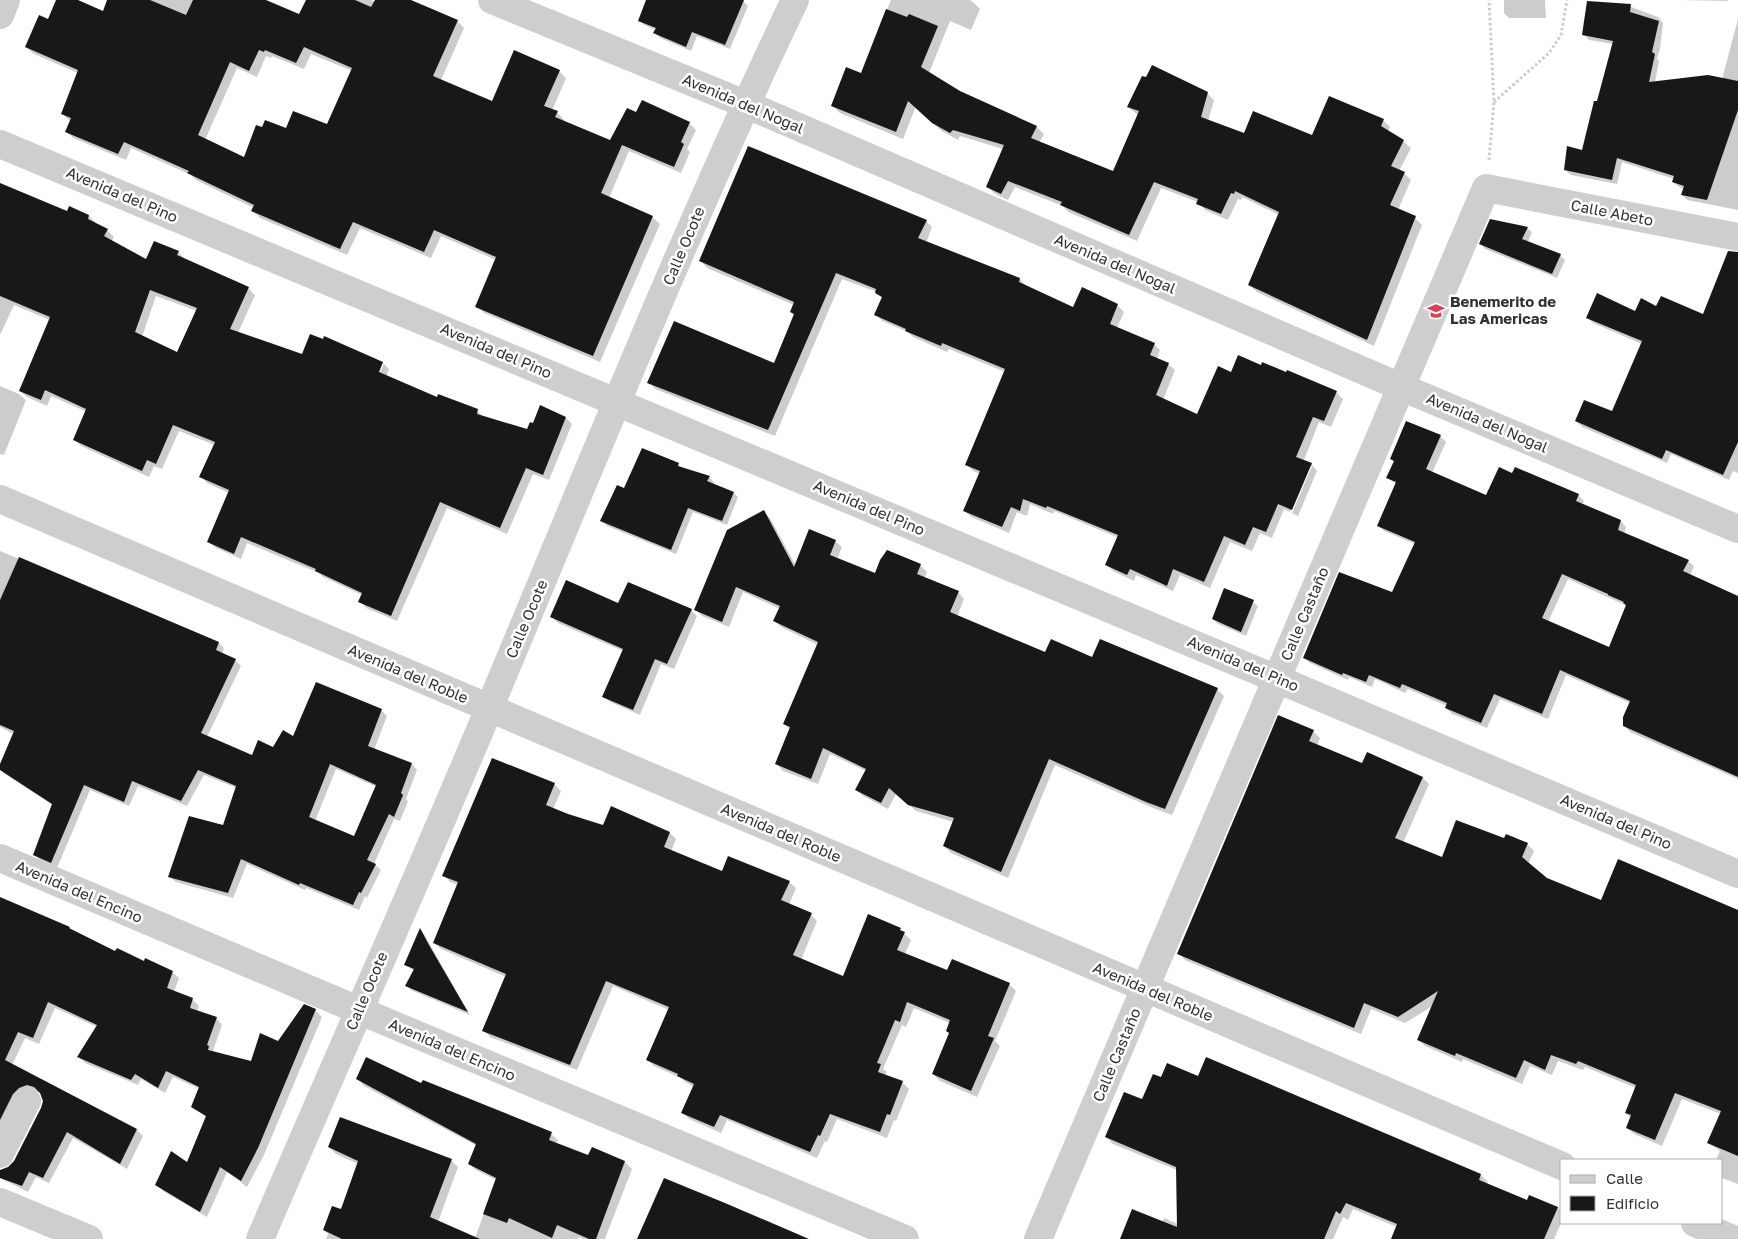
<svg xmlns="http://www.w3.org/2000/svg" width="1738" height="1239" font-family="'Golos Text',sans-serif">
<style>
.shadow{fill:#0003;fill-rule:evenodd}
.building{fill:#181818;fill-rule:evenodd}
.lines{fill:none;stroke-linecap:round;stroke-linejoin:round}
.path{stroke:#cbcbcb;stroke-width:3;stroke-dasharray:2.5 2.5;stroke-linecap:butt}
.minor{stroke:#cecece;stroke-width:28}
.labels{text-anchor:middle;stroke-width:5;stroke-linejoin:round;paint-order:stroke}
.street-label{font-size:15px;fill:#313131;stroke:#fff}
.poi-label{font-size:15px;font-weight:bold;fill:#313131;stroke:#fff;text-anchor:start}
</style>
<rect width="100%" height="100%" fill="#fff"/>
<!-- shadow -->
<path class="shadow" d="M58,0H75L103,12L109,0H266V1L300,16L307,0H371L375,2L406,0L457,21L464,28L441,80L493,102L559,71L566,78L552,111L557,112L564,120L563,122L610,141L637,114L689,123L696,130L687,149L690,152L681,173L629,151L609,198L652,217L660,224L600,362L484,313L477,306L496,260L441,236L431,258L360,228L347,255L260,218L253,211L254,208L196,180L191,175L131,148L126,160L73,138L66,131L70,121L63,114L78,73L34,54L26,47L49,20ZM311,54L352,71L328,126L287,130L263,129L245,159L205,140L237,68L257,77L266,56L271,58L272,56L304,69Z
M648,0H742L748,6L730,49L697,36L691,51L660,38L655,33L656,30L644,25L639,20Z
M891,0H970L973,2L980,9L971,30L950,21L929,73L959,92L1037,127L1044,134L1039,143L1114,173L1138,115L1128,107L1207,93L1214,100L1208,121L1245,135L1312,137L1383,120L1390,127L1388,132L1403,141L1411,148L1399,171L1404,173L1411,180L1398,210L1415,218L1422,225L1374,346L1257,292L1249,285L1279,215L1242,197L1241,200L1238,199L1228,220L1205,210L1198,202L1161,188L1137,241L1068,212L1063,206L1015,187L1008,200L995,194L988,187L1003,149L960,136L958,140L940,130L916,106L903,139L840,113L833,106L861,75Z
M1504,0H1545L1546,18H1509L1504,13Z
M1679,0H1728L1727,1Z
M1626,5L1658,17L1663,23L1660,49L1657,58L1659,61L1655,82L1722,79L1738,19V210L1687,200L1682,194L1684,189L1679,187L1673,182L1674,179L1622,162L1617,184L1571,175L1565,170L1583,151L1598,103L1613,44L1589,40L1584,35Z
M0,184L68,212L89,216L95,222V224L107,230L114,237L111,242L147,261L178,252L185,259L248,288L255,295L238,333L303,355L383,363L389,369L386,377L438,399L477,411L484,417L527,430L534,425L566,418L572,424L549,480L533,474L507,534L447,508L397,621L366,608L360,601L362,595L323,577L319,573L247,543L241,559L216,548L209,542L229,493L207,483L201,476L215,445L179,431L162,469L154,466L149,477L81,446L74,439L87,412L51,396L47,406L27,397L20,391L50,320L14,305L0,335ZM156,296L197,311L178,353L142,337ZM381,364H384L377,378Z
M926,221L932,227L926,243L1020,279L1026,286L1074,309L1082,289L1118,306L1124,312L1117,328L1154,344L1160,350L1157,359L1168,364L1175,370L1163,400L1198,416L1231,374L1262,366L1336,392L1343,399L1331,427L1319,422L1304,460L1311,464L1317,471L1298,516L1292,513L1312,466H1309L1290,512L1284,509L1272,538L1260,533L1252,551L1230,542L1210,588L1180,575L1173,591L1136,575L1134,581L1113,571L1107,565L1119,538L1054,511L1053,514L1030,504L1027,516L1017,512L1009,533L971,517L965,510L980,474L973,471L966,464L1005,372L949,349L947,352L913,337L908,332L882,321L876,314L882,299L877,292L842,279L775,436L655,389L649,382L774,364L794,315L791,312L794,305L707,268L701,261Z
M1527,228L1532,232L1528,242L1560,255L1565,260L1557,278L1485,249L1481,244Z
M1738,271V473L1733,471L1729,480L1671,454L1667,463L1582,427L1576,421L1613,413L1642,344L1593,323L1588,318L1636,312L1657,307L1704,316Z
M0,386L19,394L26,400L4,455L0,454Z
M1407,422L1440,436L1446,442L1432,473L1487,497L1578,495L1584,501L1582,505L1621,521L1626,527L1624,534L1688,561L1694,566L1690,576L1738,597V779L1630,732L1625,726L1630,703L1566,675L1548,719L1500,699L1487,728L1452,714L1446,708L1447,706L1408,689L1405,693L1375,679L1372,687L1349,677L1348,680L1310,663L1304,657L1393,593L1415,544L1384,531L1379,526L1396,484L1388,478L1395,462L1392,459ZM1568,579L1627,606L1609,648L1548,622Z
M678,465L683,469L709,477L714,482L713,485L734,493L738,497L727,525L693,512L676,554L607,526L602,521L625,490Z
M764,512L770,518L796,566L835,541L842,547L837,559L875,575L887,551L920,565L927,572L924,579L958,592L964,599L957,617L1045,654L1093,659L1217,689L1224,696L1172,815L1153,808L1055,765L1008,878L951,853L944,846L954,822L916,811L896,794L888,809L863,796L857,790L866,771L830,754L818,784L783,771L777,764L791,730L784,724L818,645L781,627L775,621L780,609L743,592L729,627L702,616L695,609Z
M0,551L219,643L224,648L222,654L235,660L241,666L207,737L252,756L274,749L293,738L381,710L387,716L374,750L412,764L417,770L406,799L408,801L400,821L394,819L374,864L381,870L367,898L365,896L359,910L306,888L305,890L247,864L233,898L176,882L170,877L224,827L237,788L204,775L187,806L138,786L129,806L90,790L57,868L40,860L34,855L53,805L5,774L0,768L14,734L0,727ZM336,769L377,787L355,837L315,821Z
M1253,602L1258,606L1246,636L1218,624L1213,619Z
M618,604L691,610L697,616L674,669L661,664L640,715L610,702L604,696L623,651L558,623L552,617Z
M1313,731L1320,738L1317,746L1363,764L1423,778L1429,784L1403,843L1442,859L1505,840L1527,844L1534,851L1528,864L1546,879L1601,901L1738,913V1184L1722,1178V1160H1716L1720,1151L1709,1143L1721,1114L1682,1099L1662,1146L1634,1134L1627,1128L1631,1118L1626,1113L1636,1088L1585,1067L1583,1070L1558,1061L1552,1075L1530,1066L1522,1084L1463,1059L1462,1062L1425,1046L1419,1040L1434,1005L1405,1023L1371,1009L1361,1034L1185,960L1178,953Z
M554,784L561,791L553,809L604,826L670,833L676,839L671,851L723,873L789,882L796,888L789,905L811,915L817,921L801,960L844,978L869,916L900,930L911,940L905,954L947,971L1009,984L1016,991L995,1041L1000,1046L977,1097L940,1081L933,1074L950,1034V1023L914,1008L906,1027L902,1025L883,1069L887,1072L885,1076L902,1082L909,1089L896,1121L894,1120L887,1138L837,1119L827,1142L825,1141L817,1158L727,1120L721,1133L689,1119L683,1113L694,1087L685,1082L681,1078L654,1066L647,1059L669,1010L613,986L577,1070L490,1037L484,1030L506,977L441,949L434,942L458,885L450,882L444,875Z
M0,898L69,928L73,932L116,952L172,972L179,978L174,992L193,1000L199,1006L197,1012L216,1018L222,1025L213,1051L251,1062L278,1042L315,1010L322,1017L264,1155L247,1187L227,1172L207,1217L163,1191L157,1185L187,1164L207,1118L192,1106L200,1089L173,1077L165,1093L141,1079L138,1085L85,1063L79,1057L97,1027L55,1008L39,1044L25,1038L12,1065L137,1130L143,1136L127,1169L73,1138L49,1183L36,1177L28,1192L0,1178V1171L9,1168L15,1162L42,1109L44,1101L42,1093L34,1091L0,1138Z
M420,930L424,934L470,1015L411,990L407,985L414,971L406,964Z
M1207,1058L1481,1175L1488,1182L1487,1185L1528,1201L1558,1208L1562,1212V1221L1554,1239H1399L1397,1227L1353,1209L1348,1220L1343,1217L1333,1239H1121L1162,1223L1164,1218L1178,1224L1177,1170L1113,1144L1106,1137L1143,1101L1162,1079L1199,1078Z
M358,1079L422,1085L551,1134L558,1140L556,1144L589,1157L593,1149L625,1162L632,1169L605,1239H583L579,1237L578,1239H326L328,1234L324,1230L342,1211L358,1164L336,1154L329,1147L451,1160L458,1167L438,1222L475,1238L496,1180L476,1170L469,1164L477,1146L364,1086Z"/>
<!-- building -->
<path class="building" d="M56,0H78L103,11L107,0H150L186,15L193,0H266L299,14L306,0H355L371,7L375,0H411L458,20L433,76L492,101L514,50L560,70L544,106L558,111L555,117L610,140L627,108L636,112L642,100L690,122L681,142L684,144L674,167L622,145L601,193L653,216L593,356L475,307L496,257L434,230L424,252L353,222L340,249L251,211L254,205L187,173L189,171L124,142L118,154L65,132L71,118L61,114L78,70L25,47L39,15L48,19ZM304,47L352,68L327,124L293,111L286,128L265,120L262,127L256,125L244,157L198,135L230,62L249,71L259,50L264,52L265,50L296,63Z
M646,0H744L725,45L692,32L686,47L653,33L656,28L638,21Z
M1587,1L1631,4L1630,12L1659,21L1652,52L1655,54L1649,82L1708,75L1738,81V110L1707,200L1681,195L1684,186L1672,182L1674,176L1617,158L1612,180L1564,170L1567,146L1582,150L1594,101H1597L1613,41L1582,35Z
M886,9L907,17L909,14L938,26L921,67L960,91L1037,126L1031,138L1113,171L1139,111L1127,107L1142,76L1146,77L1152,65L1208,92L1201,117L1244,133L1253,111L1312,135L1329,96L1384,119L1381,126L1404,140L1391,166L1405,172L1390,205L1416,216L1367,340L1248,285L1279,212L1235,191L1234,194L1231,193L1221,214L1196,204L1198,199L1154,182L1129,235L1060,205L1062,202L1008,181L1001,194L986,187L1004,145L953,130L950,133L932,123L908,101L896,132L831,106L846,67L861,73Z
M748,146L927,220L918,238L1020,278L1019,282L1073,307L1082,287L1118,304L1110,324L1155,343L1150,355L1169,363L1156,395L1197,414L1218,366L1231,372L1238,355L1261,365L1262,362L1286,372L1287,370L1337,391L1324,421L1313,417L1296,457L1312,463L1292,510L1278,504L1266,532L1253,527L1245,545L1224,536L1204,582L1173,569L1167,586L1130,569L1127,575L1105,565L1118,535L1047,506L1046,508L1023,499L1020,511L1011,507L1002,527L963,511L980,471L965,465L1005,369L942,343L941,346L905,331L906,329L874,315L882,297L875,293L876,289L836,273L768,430L647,383L674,321L774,363L794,314L790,312L794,302L699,261Z
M0,183L67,211L69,206L89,215L88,219L108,229L104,236L146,259L154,241L179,251L177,255L249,287L230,329L302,354L310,334L323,339L324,336L383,362L379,372L437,397L438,394L478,409L477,414L527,429L530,422L533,423L540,405L566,417L543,475L526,468L500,528L440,502L391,616L358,602L362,593L315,571L316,569L241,537L234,554L207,542L229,490L199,477L215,442L173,425L156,464L147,460L142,471L73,440L86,409L45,390L41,400L19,391L50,317L0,296ZM150,290L197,308L177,352L135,332Z
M1490,219L1528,227L1522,239L1561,254L1552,274L1479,244Z
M1728,251L1738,252V442L1723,475L1666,450L1662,459L1575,421L1584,400L1612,411L1642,341L1586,318L1597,293L1635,311L1641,298L1656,306L1661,296L1703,314Z
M1406,421L1441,435L1426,469L1486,495L1499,467L1512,473L1515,467L1579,494L1576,501L1621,520L1618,530L1689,560L1683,571L1738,596V777L1623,726V717L1630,701L1560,670L1542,714L1494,694L1481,723L1445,708L1447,703L1402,684L1400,688L1369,675L1366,682L1343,673L1342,675L1303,658L1339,572L1392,592L1415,542L1377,526L1396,482L1386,478L1394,461L1390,459ZM1562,574L1608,594V595L1624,602L1623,603L1626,605L1609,647L1542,618Z
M642,448L679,463L678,466L710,476L707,481L734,492L722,521L688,508L671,550L600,521L617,485L624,488Z
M764,510L794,567L809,529L836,540L830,555L875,573L880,560L887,550L921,564L917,574L959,591L950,612L1045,652L1051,639L1092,657L1100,639L1218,688L1165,809L1146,802L1049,759L1001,872L943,846L954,818L908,805L889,788L881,803L855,790L866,769L823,748L811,779L775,764L790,727L783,724L818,642L773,621L780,606L736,587L722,622L694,610L727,530Z
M19,557L219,642L216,650L236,659L201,733L252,755L258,740L273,747L283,730L293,736L316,682L382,709L368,746L412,763L401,793L403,795L394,817L389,814L367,860L376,864L361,893L359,892L353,905L300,883L299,885L241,859L228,893L168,877L189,816L223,825L236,786L198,770L181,801L132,781L124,802L84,785L51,863L33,855L52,804L0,770V764L14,731L0,725V600ZM330,764L376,785L354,836L309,817Z
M566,580L618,603L628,582L692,609L667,664L655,659L633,710L602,697L623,649L550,617Z
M1224,588L1254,600L1241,632L1212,619Z
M1278,715L1314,730L1309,741L1362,763L1367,752L1423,777L1395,838L1442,857L1456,820L1504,838L1506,834L1528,843L1522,857L1547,878L1601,900L1618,859L1738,910V1156L1707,1143L1721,1111L1675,1093L1655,1140L1626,1128L1631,1115L1625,1113L1636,1085L1578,1061L1576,1064L1551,1055L1545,1070L1524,1060L1516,1078L1456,1053L1455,1056L1417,1040L1438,991L1398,1017L1364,1003L1354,1028L1177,954Z
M492,758L555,783L546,805L568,814L603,825L611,806L670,832L664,847L722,871L728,856L790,881L781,900L812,913L793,955L843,976L868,914L901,928L900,930L905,932L897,950L947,970L952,959L1010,983L988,1036L994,1038L971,1091L932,1074L949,1033L946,1031L950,1020L907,1002L900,1022L895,1020L877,1063L881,1064L878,1072L903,1081L890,1115L887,1114L880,1132L830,1114L820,1136L818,1135L810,1152L720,1115L714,1127L681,1113L694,1084L677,1076L678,1074L646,1060L669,1007L606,981L570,1065L482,1031L506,974L433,943L458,882L442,876Z
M0,897L70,927L69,928L115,951L117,948L144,961L145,958L173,971L167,988L193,998L190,1008L217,1017L207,1045L209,1046L208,1050L251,1061L260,1033L278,1041L304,1004L316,1009L258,1148L241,1181L220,1167L200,1212L155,1185L171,1151L187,1162L206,1116L191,1107L199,1087L166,1071L158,1088L135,1074L131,1080L77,1057L97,1025L48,1002L33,1038L18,1032L5,1060L137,1129L120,1164L67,1132L43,1178L29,1172L22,1186L0,1178V1170L8,1167L14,1161L41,1108L43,1101L40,1093L34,1087L27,1085L19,1088L13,1094L0,1120Z
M420,928L429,945L468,1012L405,986L414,969L404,965Z
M366,1057L421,1083L423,1080L552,1132L549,1140L588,1155L592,1147L625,1161L596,1239H589L557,1225L552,1238L509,1218L507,1223L483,1214L496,1178L468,1164L476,1144L356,1079Z
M1206,1057L1481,1174L1479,1180L1527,1200L1529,1195L1558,1207L1544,1239H1391L1397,1224L1346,1203L1340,1214L1336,1211L1324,1239H1120L1132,1209L1177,1227L1176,1167L1105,1137L1124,1092L1142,1099L1153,1074L1161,1077L1167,1063L1198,1076Z
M340,1117L452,1159L430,1217L480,1239H342L323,1230L332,1206L341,1209L358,1161L328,1147Z
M664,1178L725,1203L809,1239H637Z"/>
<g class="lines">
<!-- path -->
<path class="path" d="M1494,102L1549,53L1561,35L1567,0
M1489,160L1494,102L1489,0"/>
<!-- minor -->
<path class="minor" d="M492,0L745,104L1401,387L1738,529
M0,15L6,0
M0,144L1277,679L1738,874
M0,499L1562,1166
M0,858L358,1010L905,1239
M0,1154L27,1101
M0,1202L89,1239
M1695,1223L1733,1239
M260,1239C337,1060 416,883 491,704C590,468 685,230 795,0
M1038,1239L1486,188L1738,237"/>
</g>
<!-- icons -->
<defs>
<g id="school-bare" transform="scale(1.35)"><path d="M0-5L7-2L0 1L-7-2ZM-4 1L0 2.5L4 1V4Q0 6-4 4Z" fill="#da4156" stroke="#fff" stroke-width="2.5" paint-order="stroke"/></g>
</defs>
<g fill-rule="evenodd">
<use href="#school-bare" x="1436" y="311"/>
</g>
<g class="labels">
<!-- street labels -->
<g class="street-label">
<text transform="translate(743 104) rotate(23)" y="5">Avenida del Nogal</text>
<text transform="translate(122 195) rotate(23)" y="5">Avenida del Pino</text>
<text transform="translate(1612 213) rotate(11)" y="5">Calle Abeto</text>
<text transform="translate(684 246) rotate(-67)" y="5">Calle Ocote</text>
<text transform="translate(1115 264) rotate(23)" y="5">Avenida del Nogal</text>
<text transform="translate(496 351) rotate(23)" y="5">Avenida del Pino</text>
<text transform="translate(1487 423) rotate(23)" y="5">Avenida del Nogal</text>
<text transform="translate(869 508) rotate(23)" y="5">Avenida del Pino</text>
<text transform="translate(1305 614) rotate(-67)" y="5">Calle Castaño</text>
<text transform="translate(527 619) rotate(-67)" y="5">Calle Ocote</text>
<text transform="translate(1243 664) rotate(23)" y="5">Avenida del Pino</text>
<text transform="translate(408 674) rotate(23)" y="5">Avenida del Roble</text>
<text transform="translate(1616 822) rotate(23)" y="5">Avenida del Pino</text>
<text transform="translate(781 833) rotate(23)" y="5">Avenida del Roble</text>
<text transform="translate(79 892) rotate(23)" y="5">Avenida del Encino</text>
<text transform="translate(367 991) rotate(-67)" y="5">Calle Ocote</text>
<text transform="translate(1153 992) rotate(23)" y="5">Avenida del Roble</text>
<text transform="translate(452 1050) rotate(23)" y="5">Avenida del Encino</text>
<text transform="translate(1117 1055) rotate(-67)" y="5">Calle Castaño</text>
</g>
<!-- poi labels -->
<g class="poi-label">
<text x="1450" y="307">Benemerito de<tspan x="1450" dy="17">Las Americas</tspan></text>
</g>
</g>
<!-- legend -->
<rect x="1560" y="1159" width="162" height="65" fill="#ffffff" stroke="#adadad"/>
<rect x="1570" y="1175" width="25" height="8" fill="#cecece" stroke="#adadad"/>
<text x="1606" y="1184" font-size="15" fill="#313131">Calle</text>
<rect x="1570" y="1196" width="25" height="15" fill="#181818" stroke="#adadad"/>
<text x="1606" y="1209" font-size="15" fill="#313131">Edificio</text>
</svg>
